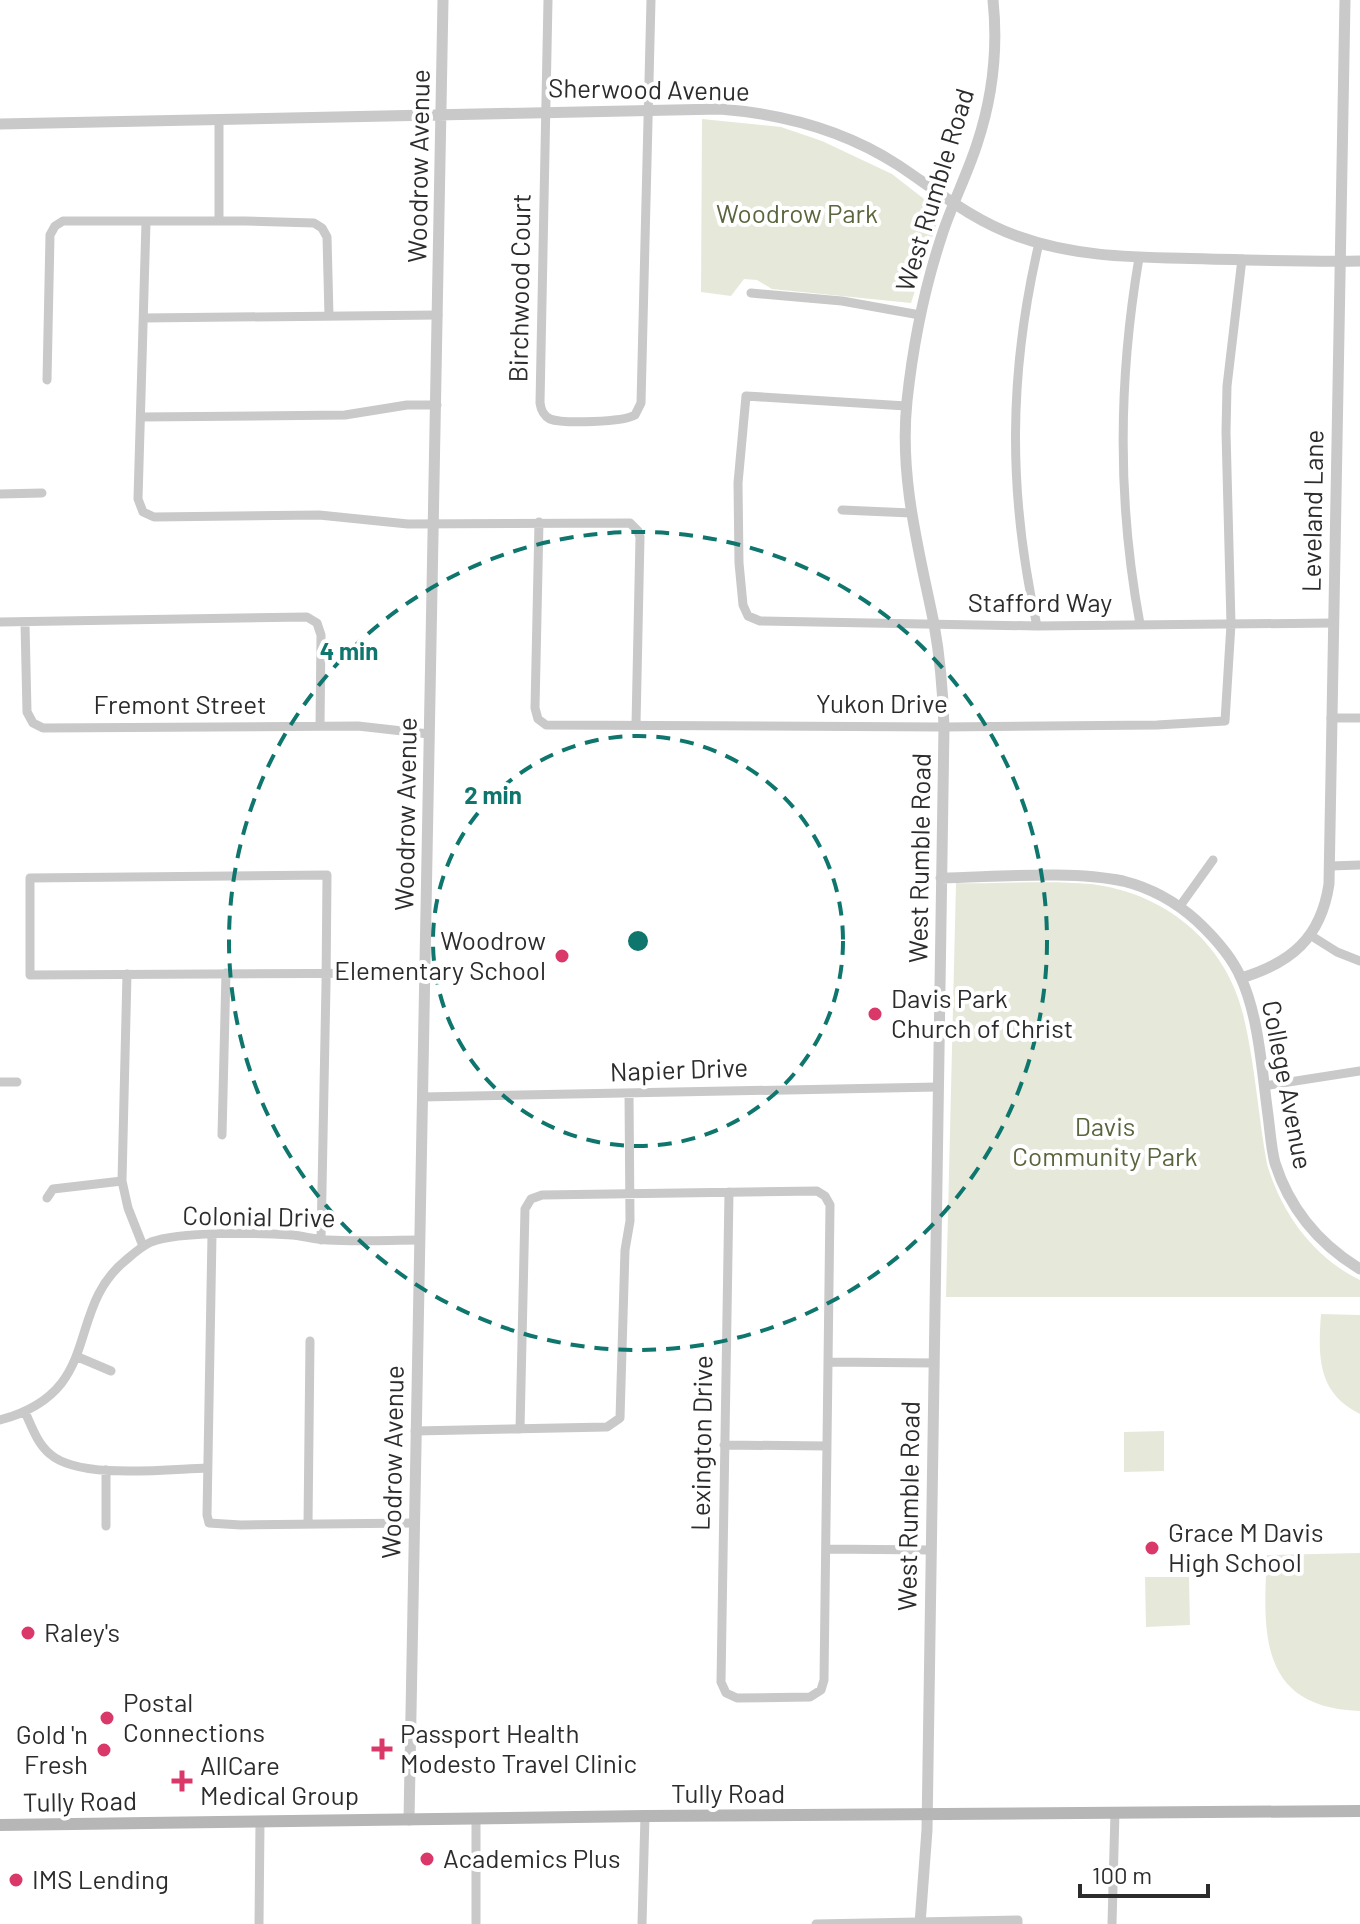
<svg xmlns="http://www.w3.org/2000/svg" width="1360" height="1924" font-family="Barlow,sans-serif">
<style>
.green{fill:#e6e9da}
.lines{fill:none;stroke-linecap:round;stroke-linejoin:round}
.minor{stroke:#c9c9c9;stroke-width:9}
.tertiary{stroke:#c9c9c9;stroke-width:11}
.secondary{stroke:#b6b6b6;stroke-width:12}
.ring{fill:none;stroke:#0f766e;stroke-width:4;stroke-dasharray:14 10}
.poi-dot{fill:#d93869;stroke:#fff;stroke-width:3}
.labels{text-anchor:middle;stroke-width:8;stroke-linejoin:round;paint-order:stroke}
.street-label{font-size:26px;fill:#2c2c2c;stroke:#fff}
.park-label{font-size:26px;fill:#59653d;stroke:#fff}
.poi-label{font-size:26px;fill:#2c2c2c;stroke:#fff;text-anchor:start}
.centre{fill:#0f766e;stroke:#fff;stroke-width:4}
.ring-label{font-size:24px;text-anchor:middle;font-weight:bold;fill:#0f766e;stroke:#fff;stroke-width:8;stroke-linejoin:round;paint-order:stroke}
</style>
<rect width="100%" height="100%" fill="#fff"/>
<!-- green -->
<path class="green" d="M702,119L781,127L822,141L892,174L937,209L939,216L911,303L772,289L757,280L744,279L731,296L701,292Z
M956,883C999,884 1048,880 1091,884C1164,893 1225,941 1243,1014C1255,1063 1258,1115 1267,1164C1281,1213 1314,1258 1360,1280V1297H946Z
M1321,1314L1360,1315V1414C1317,1393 1318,1356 1321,1314Z
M1164,1431V1471L1124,1472V1432Z
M1360,1553V1711C1258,1708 1263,1632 1267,1555Z
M1145,1577H1189L1190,1625L1146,1627Z"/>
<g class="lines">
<!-- minor -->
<path class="minor" d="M548,0L540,403C541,410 543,415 550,419C563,424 624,422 635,415L641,403L651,0
M219,119V221
M146,222L138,499L143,512L154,517L319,515L408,524L630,523L638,531L640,537L636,724
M1139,258C1118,381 1117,501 1140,624
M751,293L842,301L920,315
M144,318L438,315
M47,380L50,235L55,226L63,221H244L314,223L322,228L327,237L329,316
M906,406L746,396L738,483L739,563L743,605L748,616L760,621L1037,626L1333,623
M142,417L345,415L407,405H437
M0,494L42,493
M842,510L911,513
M539,522L535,708L538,719L546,725L944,727L1157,725L1225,721L1231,624L1226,432L1227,386L1242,259
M0,622L307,617L317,623L321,635L320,726
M25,623L27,712L33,723L43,728L358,726L429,734
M1037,626C1008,494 1008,375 1039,243
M1331,718H1360
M1330,866L1360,865
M1180,906L1213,860
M1310,935L1337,952L1360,961
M127,974L122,1181L128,1208L143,1246
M0,1082H17
M1264,1086L1360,1071
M422,1097L937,1087
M222,1135L226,973
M47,1198L53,1189L122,1181
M212,1235L207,1515L209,1523L241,1525L414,1523
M321,1240L326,985C326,948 327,912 327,875L30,878V975L425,973
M78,1357L111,1371
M828,1362L934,1363
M25,1412C32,1427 37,1443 50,1454C79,1480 168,1469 207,1468
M0,1420C106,1391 63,1311 126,1260C134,1253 142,1246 151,1242C180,1231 260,1233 292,1235C304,1236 316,1240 328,1240C359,1242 390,1240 420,1240
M520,1429L525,1209L531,1199L542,1195L817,1191L825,1196L830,1205L824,1680L821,1690L810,1697L737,1698L726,1693L721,1682L729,1192
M415,1431L607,1427L620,1418L625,1250L630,1221L629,1094
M724,1445L827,1446
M308,1524L310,1341
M106,1526V1470
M826,1549L930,1550
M259,1924L260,1822
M476,1924V1819
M642,1924L645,1816
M816,1924L1018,1920V1924
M1112,1924L1115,1812"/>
<!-- tertiary -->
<path class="tertiary" d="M0,124C240,118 480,112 720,109C784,114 844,130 898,165C937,191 972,220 1017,236C1080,259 1143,257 1208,259C1259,260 1309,262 1360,261
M941,878C996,877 1072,870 1123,881C1151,888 1176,902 1197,921C1214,937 1232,957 1241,978C1259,1017 1262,1072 1268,1115C1270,1130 1271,1148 1275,1163C1290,1210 1319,1244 1360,1269
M1241,978C1291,963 1321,938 1329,884L1345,0
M409,1820L443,0
M920,1924L927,1830L944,727C943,693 940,657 934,624C919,550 899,478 907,401C913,345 924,289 942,235C952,204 967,175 977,144C992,99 998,48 993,0"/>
<!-- secondary -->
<path class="secondary" d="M0,1825L645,1816L1360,1811"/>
</g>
<!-- distance rings -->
<g class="ring">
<circle cx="638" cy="941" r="205"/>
<circle cx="638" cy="941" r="409"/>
</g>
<!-- markers -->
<g class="poi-dot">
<circle cx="562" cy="956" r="8"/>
<circle cx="875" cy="1014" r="8"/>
<circle cx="1152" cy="1548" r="8"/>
<circle cx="28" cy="1633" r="8"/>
<circle cx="107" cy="1718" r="8"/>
<path d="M378 1737h8v8h8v8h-8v8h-8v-8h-8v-8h8z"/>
<circle cx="104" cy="1750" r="8"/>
<path d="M178 1769h8v8h8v8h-8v8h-8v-8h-8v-8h8z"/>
<circle cx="427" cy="1859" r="8"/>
<circle cx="16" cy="1880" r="8"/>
</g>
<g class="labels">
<!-- street labels -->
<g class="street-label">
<text transform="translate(649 90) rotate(1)" y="9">Sherwood Avenue</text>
<text transform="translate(419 166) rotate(-89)" y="9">Woodrow Avenue</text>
<text transform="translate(935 190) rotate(-73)" y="9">West Rumble Road</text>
<text transform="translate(520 288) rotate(-89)" y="9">Birchwood Court</text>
<text transform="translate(1313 511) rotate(-89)" y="9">Leveland Lane</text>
<text x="1040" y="612">Stafford Way</text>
<text x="882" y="713">Yukon Drive</text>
<text x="180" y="714">Fremont Street</text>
<text transform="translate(406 814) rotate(-89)" y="9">Woodrow Avenue</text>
<text transform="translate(920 858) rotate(-89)" y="9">West Rumble Road</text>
<text transform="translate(679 1070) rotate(-2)" y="9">Napier Drive</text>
<text transform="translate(1287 1085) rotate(79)" y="9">College Avenue</text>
<text transform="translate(259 1217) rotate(1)" y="9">Colonial Drive</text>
<text transform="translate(702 1443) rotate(-89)" y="9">Lexington Drive</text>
<text transform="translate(393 1462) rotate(-89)" y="9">Woodrow Avenue</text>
<text transform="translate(909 1506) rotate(-89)" y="9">West Rumble Road</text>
<text x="728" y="1803">Tully Road</text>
<text transform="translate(80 1802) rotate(-1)" y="9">Tully Road</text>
</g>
<!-- park labels -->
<g class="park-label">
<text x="797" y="223">Woodrow Park</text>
<text x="1105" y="1136">Davis<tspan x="1105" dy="30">Community Park</tspan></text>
</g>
<!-- poi labels -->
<g class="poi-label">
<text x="546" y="950" text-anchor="end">Woodrow<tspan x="546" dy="30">Elementary School</tspan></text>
<text x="891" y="1008">Davis Park<tspan x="891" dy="30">Church of Christ</tspan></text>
<text x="1168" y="1542">Grace M Davis<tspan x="1168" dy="30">High School</tspan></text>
<text x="44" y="1642">Raley's</text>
<text x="123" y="1712">Postal<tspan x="123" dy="30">Connections</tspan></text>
<text x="400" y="1743">Passport Health<tspan x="400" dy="30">Modesto Travel Clinic</tspan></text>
<text x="88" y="1744" text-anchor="end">Gold 'n<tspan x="88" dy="30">Fresh</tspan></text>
<text x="200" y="1775">AllCare<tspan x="200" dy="30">Medical Group</tspan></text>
<text x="443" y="1868">Academics Plus</text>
<text x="32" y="1889">IMS Lending</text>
</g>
</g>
<circle cx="638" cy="941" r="12" class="centre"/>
<g class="ring-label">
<text x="349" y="660">4 min</text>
<text x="493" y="804">2 min</text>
</g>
<!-- scale -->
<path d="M1080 1884v12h128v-12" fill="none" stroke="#2c2c2c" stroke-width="4"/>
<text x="1092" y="1884" font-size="24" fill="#2c2c2c" stroke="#ffffff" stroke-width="6" paint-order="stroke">100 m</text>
</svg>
